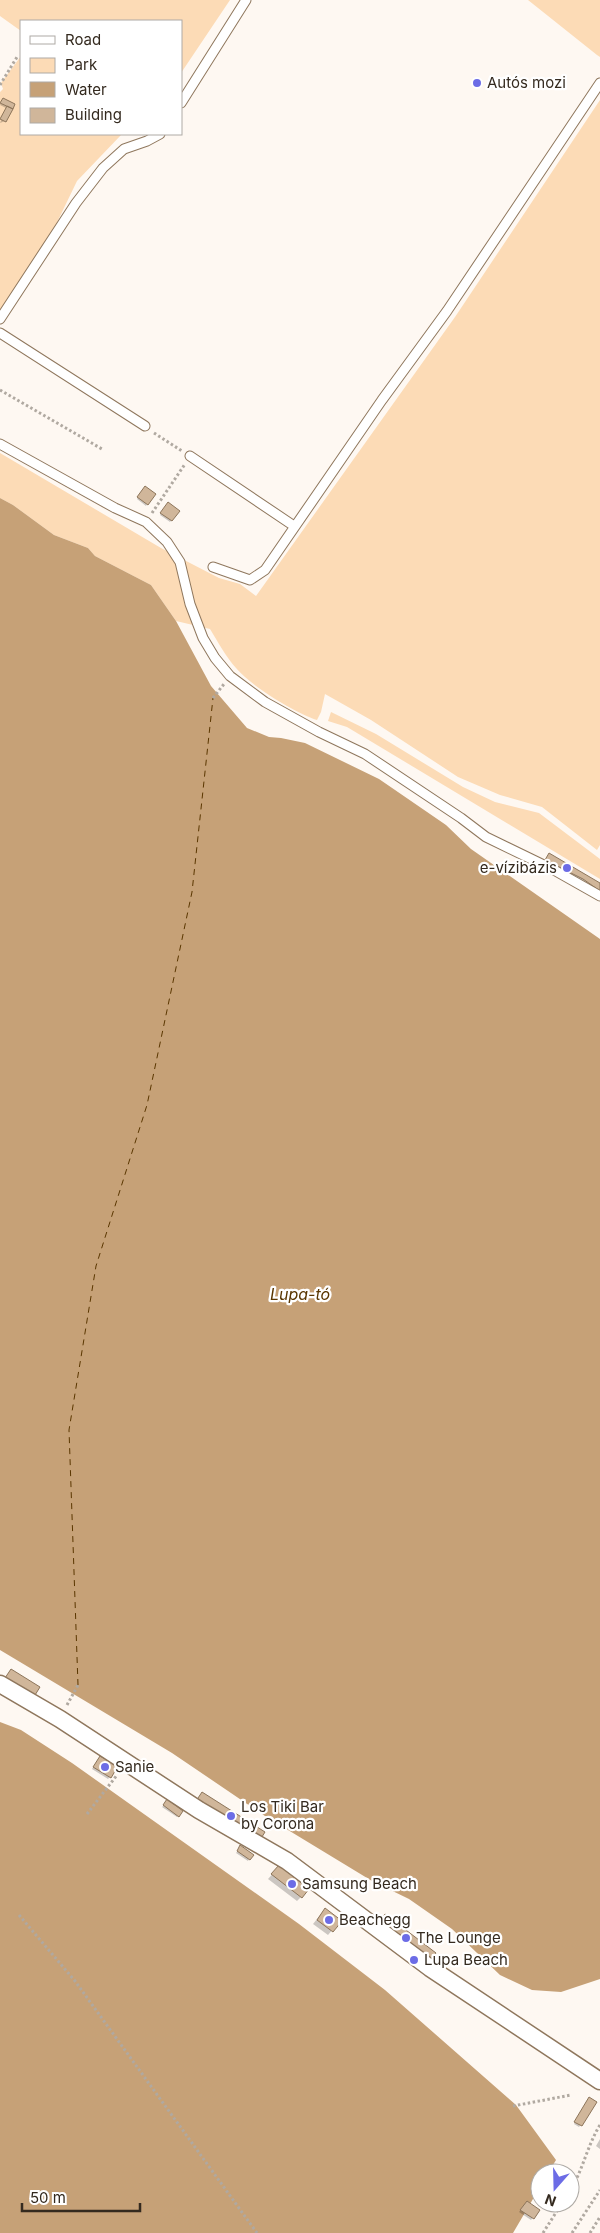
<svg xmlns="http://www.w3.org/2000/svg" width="600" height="2233" font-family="Inter,sans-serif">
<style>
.green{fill:#fcdbb6}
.water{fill:#c6a177}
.shadow{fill:#0003}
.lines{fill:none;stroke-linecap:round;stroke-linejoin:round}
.ferry{stroke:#5a3600;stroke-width:1;stroke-dasharray:6 5;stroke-linecap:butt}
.building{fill:#d0b69a;stroke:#8d755a}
.lane-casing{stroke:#8f775d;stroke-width:11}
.street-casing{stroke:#8f775d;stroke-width:19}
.path{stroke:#b0a9a1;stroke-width:3;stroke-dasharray:2.5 2.5;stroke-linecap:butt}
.lane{stroke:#fff;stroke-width:9}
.street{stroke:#fff;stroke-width:16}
.poi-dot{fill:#6c6ce6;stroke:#fff;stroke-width:2}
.labels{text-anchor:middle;stroke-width:4.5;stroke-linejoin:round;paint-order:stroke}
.poi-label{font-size:15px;fill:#342a1f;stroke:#fff;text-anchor:start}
.water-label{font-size:16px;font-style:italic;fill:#5a3600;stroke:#fff}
</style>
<rect width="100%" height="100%" fill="#fef8f2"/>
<!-- green -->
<path class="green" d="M0,0H230L181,73V21H21V31L0,16Z
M528,0H600V57L597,55Z
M21,56V134H122L77,181L21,297L0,315V92L3,89L1,83Z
M600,100V845L597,850L542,807L500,795L458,777L371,720L325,694L321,712L317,720C294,712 252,687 236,668C226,657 218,642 210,629L176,621L151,585L95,556L88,548L54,535L13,505L0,498V453L161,548L219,578L240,584L256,596L455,317Z
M331,712L376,734L463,787L495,802L539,813L600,859V879L347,727L328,721Z"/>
<!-- water -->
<path class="water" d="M0,498L13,505L54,535L88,548L95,556L151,585L176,621L211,686L247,728L269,737L281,738L305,743L379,779L446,825L471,849L600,939V1979L561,1992L532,1990L500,1975L452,1929L409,1899L372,1881L265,1816L172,1753L0,1650Z
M0,1722L21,1730L72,1763L299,1924L385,1990L516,2105L556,2160L548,2173H540V2187L513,2233H0Z"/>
<!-- shadow -->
<path class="shadow" d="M3,99L13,105L5,121L0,123L6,108L0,105Z
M143,489L147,504L146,506L137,499Z
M167,505L178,511L170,522L160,515Z
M549,855L600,885V894L542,864Z
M98,1759L110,1777L108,1779L92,1769Z
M166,1803L178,1816L177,1817L162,1807Z
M239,1849L249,1859L248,1861L236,1853Z
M275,1871L301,1897L297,1901L268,1879Z
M321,1914L340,1921L328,1935L313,1924Z
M588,2101L595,2103L579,2127L574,2124Z
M600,2139V2149L596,2146Z
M525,2204L539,2210L531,2220L519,2212Z"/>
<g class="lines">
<!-- ferry -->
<path class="ferry" d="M78,1685L69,1430L96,1266L147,1105L192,892L213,698"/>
</g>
<!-- building -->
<path class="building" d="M3,98L15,104L13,109L0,103Z
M7,106L13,109L6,122L0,119Z
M145,486L156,494L148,505L137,497Z
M168,502L180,511L172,521L160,513Z
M549,853L600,883V891L583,879L545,860Z
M11,1669L40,1687L32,1700L3,1681Z
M100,1756L118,1766L111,1778L93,1767Z
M202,1792L265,1832L260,1840L196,1801Z
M167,1799L183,1811L179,1817L163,1805Z
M240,1845L254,1855L250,1860L237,1851Z
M279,1865L309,1889L302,1898L271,1874Z
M325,1908L342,1921L333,1932L317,1920Z
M385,1914L436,1953L428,1963L377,1924Z
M589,2097L597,2102L582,2126L574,2122Z
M527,2201L540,2210L534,2219L520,2210Z"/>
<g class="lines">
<!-- lane casing -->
<g class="lane-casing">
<path id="lane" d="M181,103L246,0
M0,319L76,203L103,168L124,149L147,141L160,134
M0,333L145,426
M0,444L115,508L146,522L167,542L180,562L190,604L203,638L215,658L230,676L265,702L319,732L365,754L461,818L486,837L554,870L600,896
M190,456L294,526
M213,567L250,580L265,570L382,400L447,311L600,83"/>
</g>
<!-- street casing -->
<g class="street-casing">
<path id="street" d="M0,1684L60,1719L199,1810L287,1861L430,1968L600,2081"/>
</g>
<!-- path -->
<path class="path" d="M0,85L17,57
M0,390L102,449
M154,433L182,451
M152,513L185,464
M213,698L224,684
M67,1705L78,1685
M87,1814L117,1775
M19,1915L75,1981L257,2233
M513,2106L571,2095
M570,2191C583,2170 587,2146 600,2125
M543,2233L562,2203
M572,2233L600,2190
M590,2233L600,2217"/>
<!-- lane -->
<use href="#lane" class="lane"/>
<!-- street -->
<use href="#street" class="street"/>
</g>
<!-- markers -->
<g class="poi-dot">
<circle cx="477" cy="83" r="5"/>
<circle cx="567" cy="868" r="5"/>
<circle cx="105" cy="1767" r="5"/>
<circle cx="231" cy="1816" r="5"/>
<circle cx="292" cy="1884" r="5"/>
<circle cx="329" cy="1920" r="5"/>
<circle cx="406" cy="1938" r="5"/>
<circle cx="414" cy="1960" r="5"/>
</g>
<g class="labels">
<!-- poi labels -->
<g class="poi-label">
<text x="487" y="88">Autós mozi</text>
<text x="557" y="873" text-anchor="end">e-vízibázis</text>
<text x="115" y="1772">Sanie</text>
<text x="241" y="1812">Los Tiki Bar<tspan x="241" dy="17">by Corona</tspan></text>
<text x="302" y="1889">Samsung Beach</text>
<text x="339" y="1925">Beachegg</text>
<text x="416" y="1943">The Lounge</text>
<text x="424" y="1965">Lupa Beach</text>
</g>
<!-- water labels -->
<g class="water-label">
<text x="300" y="1300">Lupa-tó</text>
</g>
</g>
<!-- legend -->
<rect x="20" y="20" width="162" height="115" fill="#ffffff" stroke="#aeaaa5"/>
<rect x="30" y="36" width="25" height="8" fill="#ffffff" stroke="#aeaaa5"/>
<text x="65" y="45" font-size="15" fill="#342a1f">Road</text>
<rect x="30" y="58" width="25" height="15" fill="#fcdbb6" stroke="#aeaaa5"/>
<text x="65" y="70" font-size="15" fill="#342a1f">Park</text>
<rect x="30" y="82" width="25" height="15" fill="#c6a177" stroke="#aeaaa5"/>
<text x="65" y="95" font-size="15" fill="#342a1f">Water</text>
<rect x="30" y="108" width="25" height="15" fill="#d0b69a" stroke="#aeaaa5"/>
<text x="65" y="120" font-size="15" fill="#342a1f">Building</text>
<!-- north arrow -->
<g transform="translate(555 2188) rotate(200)"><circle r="24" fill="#ffffff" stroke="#aeaaa5"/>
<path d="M0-4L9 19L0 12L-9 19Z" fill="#6c6ce6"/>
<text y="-8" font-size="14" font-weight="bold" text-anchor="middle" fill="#342a1f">N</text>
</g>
<!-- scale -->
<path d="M22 2203v8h118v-8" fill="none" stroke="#342a1f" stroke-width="2.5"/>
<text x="30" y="2203" font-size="15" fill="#342a1f" stroke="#ffffff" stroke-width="4" paint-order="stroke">50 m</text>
</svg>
